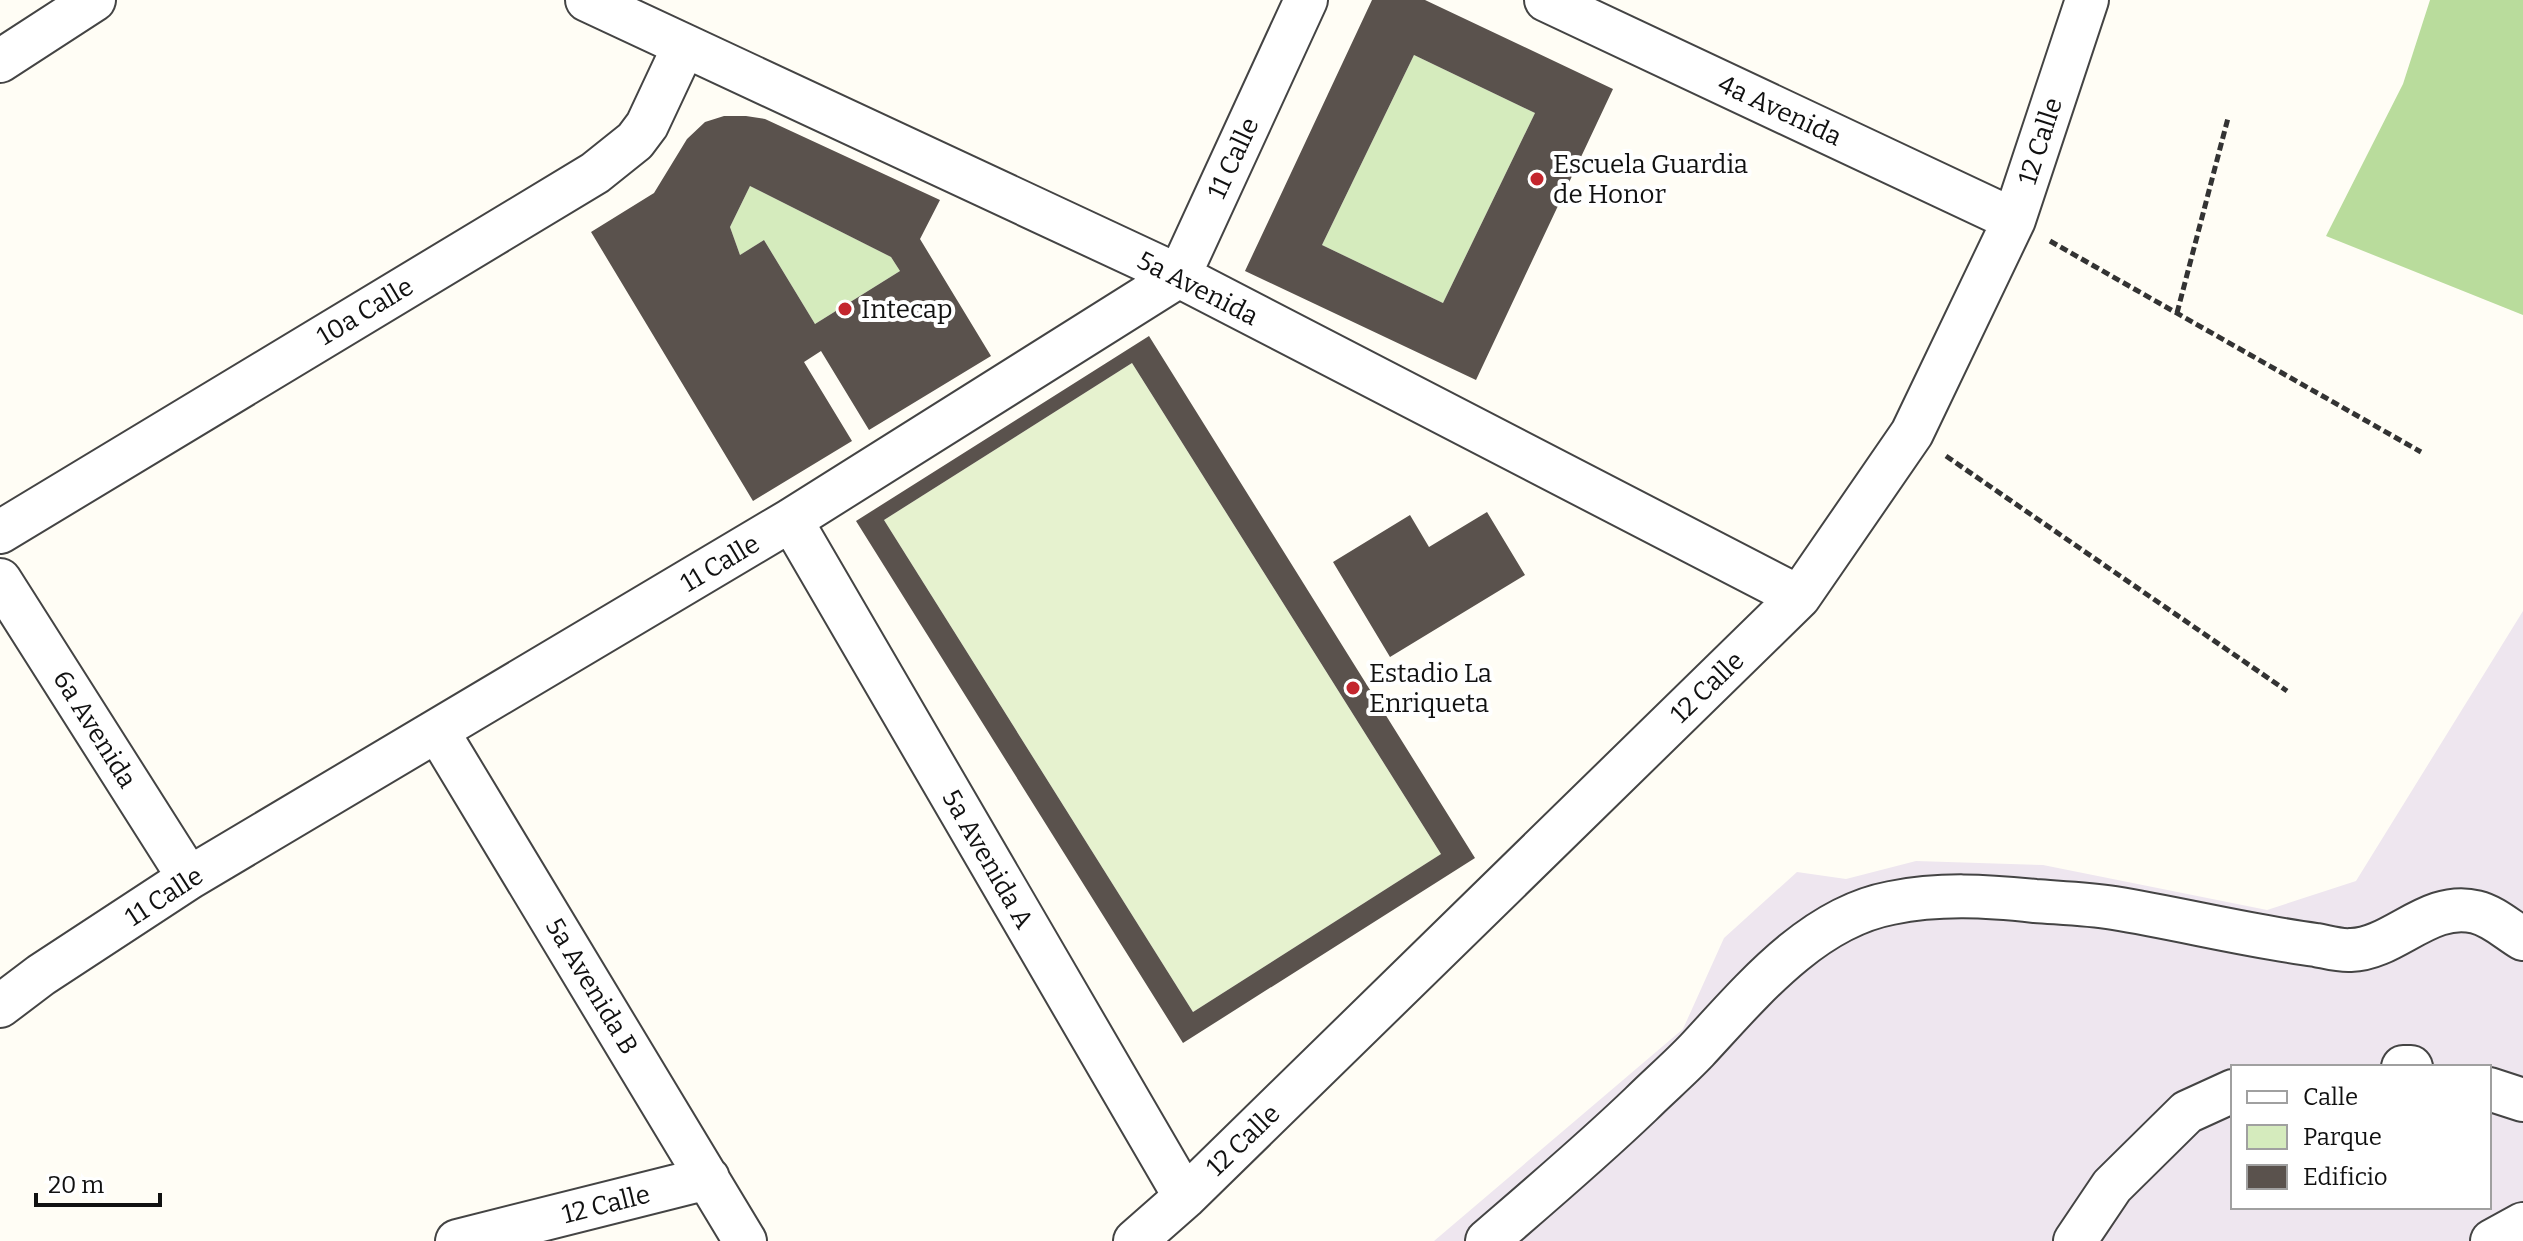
<svg xmlns="http://www.w3.org/2000/svg" width="2523" height="1241" font-family="Bitter,serif">
<style>
.industrial{fill:#eee6ef;fill-rule:evenodd}
.green{fill:#d5ebbd}
.forest{fill:#b9dc9c}
.pitch{fill:#e6f2cf}
.building{fill:#5a524d;fill-rule:evenodd}
.lines{fill:none;stroke-linecap:round;stroke-linejoin:round}
.minor-casing{stroke:#444;stroke-width:46}
.path{stroke:#333;stroke-width:5;stroke-dasharray:8 4;stroke-linecap:butt}
.minor{stroke:#fff;stroke-width:42}
.poi-dot{fill:#c4262e;stroke:#fff;stroke-width:3}
.labels{text-anchor:middle;stroke-width:8;stroke-linejoin:round;paint-order:stroke}
.street-label{font-size:26px;fill:#111;stroke:#fff}
.poi-label{font-size:26px;fill:#111;stroke:#fff;text-anchor:start}
</style>
<rect width="100%" height="100%" fill="#fffdf5"/>
<!-- industrial -->
<path class="industrial" d="M2523,611V1241H1434L1683,1029L1724,938L1797,872L1846,879L1916,861L2043,865L2267,910L2356,881ZM2233,1067H2489V1207H2233Z"/>
<!-- green -->
<path class="green" d="M1414,55L1535,113L1443,303L1322,245Z
M750,186L891,257L900,271L815,324L764,240L740,255L730,227Z"/>
<!-- forest -->
<path class="forest" d="M2430,0H2523V315L2326,236L2403,84Z"/>
<!-- pitch -->
<path class="pitch" d="M1132,363L1441,854L1193,1012L884,520Z"/>
<!-- building -->
<path class="building" d="M1372,0H1425L1613,89L1476,380L1245,271ZM1414,55L1535,113L1443,303L1322,245Z
M724,116H746L765,119L940,200L920,239L991,356L869,430L821,351L804,362L852,441L753,501L591,232L654,193L687,139L705,122ZM750,186L891,257L900,271L815,324L764,240L740,255L730,227Z
M1149,336L1475,858L1183,1043L856,521ZM1132,363L1441,854L1193,1012L884,520Z
M1487,512L1525,575L1390,657L1333,562L1410,515L1429,547Z"/>
<g class="lines">
<!-- minor casing -->
<g class="minor-casing">
<path id="minor" d="M587,0L1179,276L1799,597
M1546,0L2014,220
M0,61L94,0
M791,520L1185,1197
M0,532L595,173L635,141L647,125L684,46
M0,580L189,878
M438,732L745,1241
M0,1006L41,975L189,878L791,520L1179,276L1306,0
M2403,1067H2411
M2489,1089L2523,1100
M457,1241L708,1178
M1135,1241L1185,1197L1799,597L1912,433L2014,220L2087,0
M1487,1241C1539,1196 1591,1152 1641,1104C1659,1086 1679,1069 1697,1050C1750,993 1811,918 1891,903C1940,893 1987,896 2035,901C2061,903 2088,904 2114,908C2181,919 2248,936 2316,945C2327,947 2340,951 2351,950C2394,949 2429,900 2476,912C2493,916 2508,930 2523,939
M2075,1241L2112,1186L2187,1112L2233,1091
M2492,1241L2523,1224"/>
</g>
<!-- path -->
<path class="path" d="M2050,241L2421,452
M2177,313L2228,118
M1946,456L2287,691"/>
<!-- minor -->
<use href="#minor" class="minor"/>
</g>
<!-- markers -->
<g class="poi-dot">
<circle cx="1537" cy="179" r="8"/>
<circle cx="845" cy="309" r="8"/>
<circle cx="1353" cy="688" r="8"/>
</g>
<g class="labels">
<!-- street labels -->
<g class="street-label">
<text transform="translate(1780 110) rotate(25)" y="9">4a Avenida</text>
<text transform="translate(2040 141) rotate(-72)" y="9">12 Calle</text>
<text transform="translate(1233 158) rotate(-65)" y="9">11 Calle</text>
<text transform="translate(1198 288) rotate(27)" y="9">5a Avenida</text>
<text transform="translate(365 311) rotate(-31)" y="9">10a Calle</text>
<text transform="translate(720 563) rotate(-31)" y="9">11 Calle</text>
<text transform="translate(1707 687) rotate(-44)" y="9">12 Calle</text>
<text transform="translate(95 729) rotate(58)" y="9">6a Avenida</text>
<text transform="translate(988 859) rotate(60)" y="9">5a Avenida A</text>
<text transform="translate(164 896) rotate(-33)" y="9">11 Calle</text>
<text transform="translate(592 986) rotate(59)" y="9">5a Avenida B</text>
<text transform="translate(1243 1140) rotate(-44)" y="9">12 Calle</text>
<text transform="translate(606 1204) rotate(-14)" y="9">12 Calle</text>
</g>
<!-- poi labels -->
<g class="poi-label">
<text x="1553" y="173">Escuela Guardia<tspan x="1553" dy="30">de Honor</tspan></text>
<text x="861" y="318">Intecap</text>
<text x="1369" y="682">Estadio La<tspan x="1369" dy="30">Enriqueta</tspan></text>
</g>
</g>
<!-- legend -->
<rect x="2231" y="1065" width="260" height="144" fill="#ffffff" stroke="#a0a0a0" stroke-width="2"/>
<rect x="2247" y="1091" width="40" height="12" fill="#ffffff" stroke="#a0a0a0" stroke-width="2"/>
<text x="2303" y="1105" font-size="24" fill="#111111">Calle</text>
<rect x="2247" y="1125" width="40" height="24" fill="#d5ebbd" stroke="#a0a0a0" stroke-width="2"/>
<text x="2303" y="1145" font-size="24" fill="#111111">Parque</text>
<rect x="2247" y="1165" width="40" height="24" fill="#5a524d" stroke="#a0a0a0" stroke-width="2"/>
<text x="2303" y="1185" font-size="24" fill="#111111">Edificio</text>
<!-- scale -->
<path d="M36 1193v12h124v-12" fill="none" stroke="#111111" stroke-width="4"/>
<text x="48" y="1193" font-size="24" fill="#111111" stroke="#ffffff" stroke-width="6" paint-order="stroke">20 m</text>
</svg>
